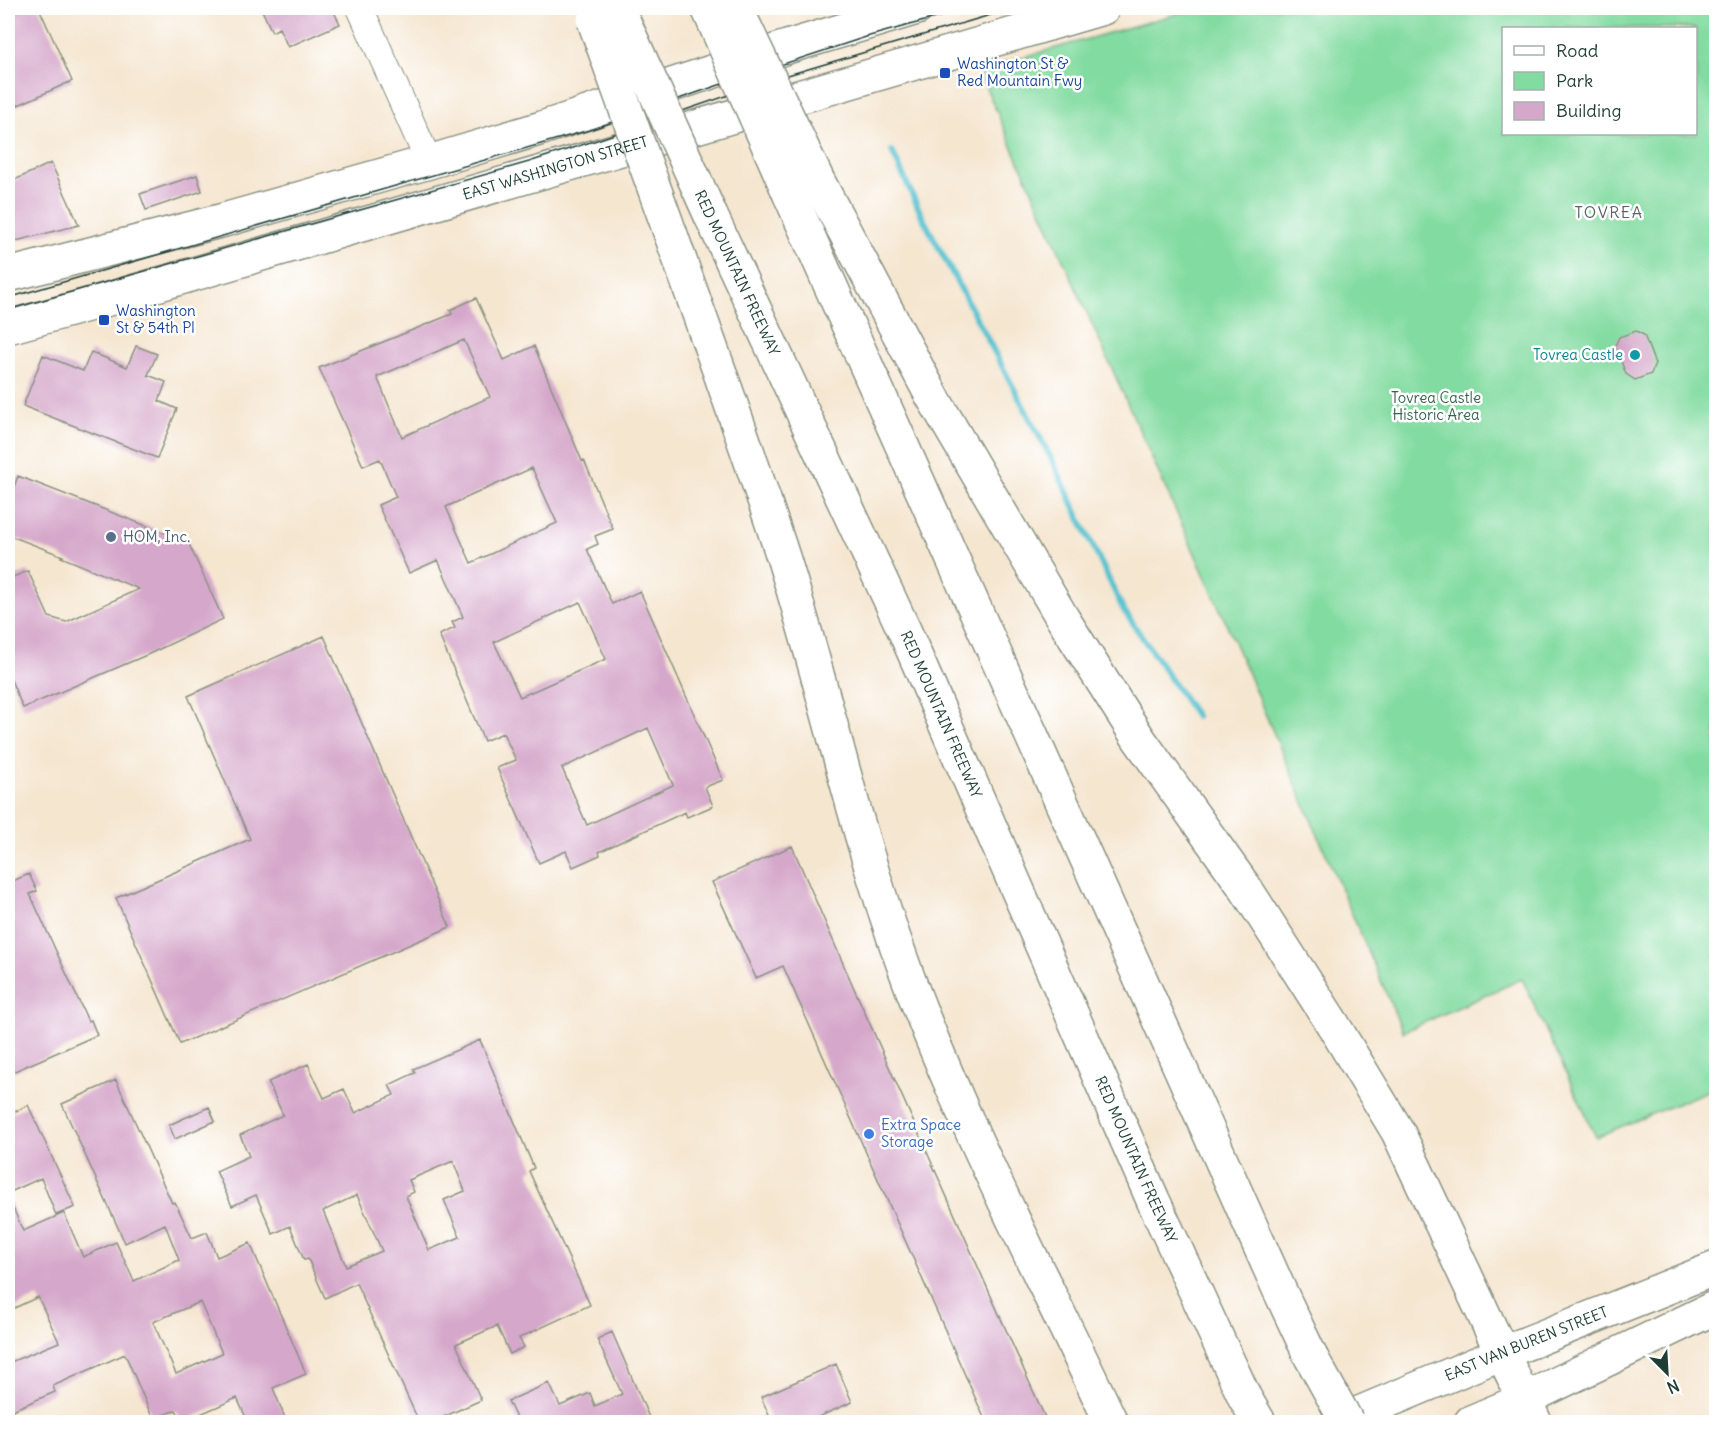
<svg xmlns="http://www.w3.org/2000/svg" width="1724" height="1430" font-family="Delius,sans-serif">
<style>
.green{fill:#82dba0;stroke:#508c6a;stroke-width:1.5;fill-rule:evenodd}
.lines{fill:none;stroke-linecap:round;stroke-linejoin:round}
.stream{stroke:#56c2d0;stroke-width:6}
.building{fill:#d5a7ca;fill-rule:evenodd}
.minor-casing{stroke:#8a9282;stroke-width:28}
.major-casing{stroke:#8a9282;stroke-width:36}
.highway-casing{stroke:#8a9282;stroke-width:36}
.minor{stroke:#fff;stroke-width:26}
.major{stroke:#fff;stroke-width:33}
.highway{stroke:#fff;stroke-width:33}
.tram{stroke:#1f3d34;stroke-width:1.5}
.highway-bridge-casing{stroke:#8a9282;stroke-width:36;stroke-linecap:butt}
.highway-bridge{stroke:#fff;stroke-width:33}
.transit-dot{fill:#1a4fb4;stroke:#fff;stroke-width:2}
.culture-dot{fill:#0f9aa8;stroke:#fff;stroke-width:2}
.service-dot{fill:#5c6f8a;stroke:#fff;stroke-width:2}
.shop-dot{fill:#3f7fe0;stroke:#fff;stroke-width:2}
.labels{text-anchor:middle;stroke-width:5;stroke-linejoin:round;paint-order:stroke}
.transit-label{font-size:15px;fill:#164399;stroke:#fff;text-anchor:start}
.street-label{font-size:15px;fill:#1f3d34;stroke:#fff}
.culture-label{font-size:15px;fill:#0d838f;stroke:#fff;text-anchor:end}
.park-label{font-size:15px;fill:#38644f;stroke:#fff}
.service-label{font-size:15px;fill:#4e5e75;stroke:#fff;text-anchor:start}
.shop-label{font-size:15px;fill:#366cbe;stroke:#fff;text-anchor:start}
.neighbourhood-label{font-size:16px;letter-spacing:1.5px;fill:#5f6268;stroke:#fff}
</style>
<rect width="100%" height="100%" fill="#fff"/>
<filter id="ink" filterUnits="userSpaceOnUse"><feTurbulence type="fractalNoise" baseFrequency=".0167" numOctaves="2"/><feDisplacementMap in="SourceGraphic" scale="12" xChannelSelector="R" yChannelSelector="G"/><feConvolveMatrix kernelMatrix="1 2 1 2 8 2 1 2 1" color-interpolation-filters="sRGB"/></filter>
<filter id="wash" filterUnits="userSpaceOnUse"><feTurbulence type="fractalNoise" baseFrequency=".008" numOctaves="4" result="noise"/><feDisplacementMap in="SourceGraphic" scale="24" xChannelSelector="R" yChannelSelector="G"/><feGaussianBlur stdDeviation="1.35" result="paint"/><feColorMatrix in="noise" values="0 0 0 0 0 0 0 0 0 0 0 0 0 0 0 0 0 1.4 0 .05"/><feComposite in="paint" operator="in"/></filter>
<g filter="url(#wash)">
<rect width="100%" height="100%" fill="#f5e6d0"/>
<!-- green -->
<path class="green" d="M1197,8H1716V1090L1715,1088L1596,1137L1522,979L1403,1032L1226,623L978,70ZM1504,28H1696V134H1504Z"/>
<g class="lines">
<!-- stream -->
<path class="stream" d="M892,151L922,216L1051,458L1123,609L1196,716"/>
</g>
<g id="blocks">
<!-- building -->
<path class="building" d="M8,8H39L72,81L14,107L8,92Z
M261,8H332L340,24L288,47L279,28L272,32Z
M51,163L79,225L8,243V183Z
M197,175L202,191L146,210L140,194Z
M476,298L504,360L534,346L582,461L584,460L613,529L595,536L598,544L587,549L612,604L640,591L723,780L705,787L713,806L687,817L685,812L599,852L600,855L573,867L566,851L539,863L497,768L516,760L503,733L484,741L439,635L455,628L452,622L463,617L438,560L409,573L378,505L396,497L380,459L363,466L319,368L452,314L450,310ZM464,340L490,397L402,437L377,377ZM532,468L557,523L471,563L446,507ZM580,602L606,659L520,697L494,642ZM648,728L673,785L587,825L562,768Z
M1636,331L1644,335L1655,364L1651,374L1635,380L1626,374L1615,346L1619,337Z
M136,346L157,354L148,375L166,382L159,401L177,409L157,458L23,406L43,355L83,371L91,352L127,367Z
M18,476L188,542L223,619L149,654L23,708L8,673V579L28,571L49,617L66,622L139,589L61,557L63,556L8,535V503Z
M324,636L450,927L180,1044L116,898L250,839L188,696Z
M792,846L845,968L1047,1422H986L783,966L756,978L712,882Z
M29,874L37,891L30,894L88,1021L91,1020L97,1035L8,1074V883Z
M480,1040L534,1168L529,1171L590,1305L519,1338L524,1347L510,1354L497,1326L456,1344L481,1400L432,1422H419L356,1283L325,1298L308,1259L304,1260L290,1226L273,1234L256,1195L232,1206L216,1171L249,1156L240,1135L283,1115L268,1082L308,1064L324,1098L344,1089L355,1113L394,1095L389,1085L415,1073L413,1069ZM453,1161L465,1191L444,1200L460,1237L429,1250L406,1196L414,1192L409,1180ZM357,1195L382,1251L346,1266L323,1211Z
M116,1080L172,1203L175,1202L192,1238L207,1232L217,1257L250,1243L306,1374L273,1388L285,1418L275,1422H248L237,1398L182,1422L176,1410L153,1419L125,1354L53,1386L55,1392L8,1412V1363L59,1342L38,1297L8,1311V1196L23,1231L64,1213L83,1257L116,1242L134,1281L179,1260L165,1224L125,1243L62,1104ZM200,1302L222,1353L176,1374L153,1322Z
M28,1105L75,1207L56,1215L41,1178L8,1193V1115Z
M209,1107L215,1121L175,1139L169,1125Z
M612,1332L651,1422H518L508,1401L549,1383L560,1406L590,1393L595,1406L622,1394L597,1339Z
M836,1364L852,1402L807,1422H772L761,1397Z"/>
</g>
</g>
<g filter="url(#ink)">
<use href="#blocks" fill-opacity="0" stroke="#8a9282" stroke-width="1.5"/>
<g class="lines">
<!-- minor casing -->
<g class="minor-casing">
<path id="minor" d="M360,8L429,162"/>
</g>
<!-- major casing -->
<g class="major-casing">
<g id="major">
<path d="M8,275L224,220L429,162L542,128L787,47L917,8"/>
<path id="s1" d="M8,327L91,304L1103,8"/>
<path d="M1502,1353L1535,1422"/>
<path id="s2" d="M1338,1422L1502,1353L1716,1268"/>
<path d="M1471,1422L1523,1400L1716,1307"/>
</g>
</g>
<!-- highway casing -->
<g class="highway-casing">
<g id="highway">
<path d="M818,181L932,396L1063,619L1139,739L1246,889L1334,1026L1398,1132L1502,1353"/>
<path d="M790,195L1279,1289L1311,1357"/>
<path id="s3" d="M711,216L905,632L1153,1200L1245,1398L1259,1422"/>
<path d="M671,235C709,343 749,451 784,560C826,694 855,832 903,964C960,1122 1040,1271 1111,1422"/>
</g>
</g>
<!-- minor -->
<use href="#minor" class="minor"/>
<!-- major -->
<use href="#major" class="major"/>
<!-- highway -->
<use href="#highway" class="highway"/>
<!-- tram -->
<path class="tram" d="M8,298L589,130L719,85L866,37L971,8
M8,310L529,162L597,140L788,75L1014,8"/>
<!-- highway-bridge casing -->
<g class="highway-bridge-casing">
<path id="highway-bridge" d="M708,8L790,195
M736,8L818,181
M618,9L711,216
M594,21L671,235
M1311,1357L1347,1422"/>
</g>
<!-- highway-bridge -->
<use href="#highway-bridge" class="highway-bridge"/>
</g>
</g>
<!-- markers -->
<g class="transit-dot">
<rect x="939" y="67" width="12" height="12" rx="3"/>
<rect x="98" y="314" width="12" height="12" rx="3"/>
</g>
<circle class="culture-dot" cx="1635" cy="355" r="6"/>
<circle class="service-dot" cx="111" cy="537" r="6"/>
<circle class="shop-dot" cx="869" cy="1134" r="6"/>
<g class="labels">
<!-- transit labels -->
<g class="transit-label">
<text x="957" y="69">Washington St &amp;<tspan x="957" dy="17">Red Mountain Fwy</tspan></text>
<text x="116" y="316">Washington<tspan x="116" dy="17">St &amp; 54th Pl</tspan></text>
</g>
<!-- street labels -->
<g class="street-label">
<text dy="5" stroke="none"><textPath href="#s1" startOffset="570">EAST WASHINGTON STREET</textPath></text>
<text transform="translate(737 273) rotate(65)" y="5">RED MOUNTAIN FREEWAY</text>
<text dy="5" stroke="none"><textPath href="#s3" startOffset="549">RED MOUNTAIN FREEWAY</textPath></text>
<text dy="5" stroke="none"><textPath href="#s3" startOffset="1035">RED MOUNTAIN FREEWAY</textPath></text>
<text dy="5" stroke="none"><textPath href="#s2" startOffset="204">EAST VAN BUREN STREET</textPath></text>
</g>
<!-- culture labels -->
<g class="culture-label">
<text x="1623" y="360">Tovrea Castle</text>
</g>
<!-- park labels -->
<g class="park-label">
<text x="1436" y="403">Tovrea Castle<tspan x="1436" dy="17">Historic Area</tspan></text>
</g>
<!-- service labels -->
<g class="service-label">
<text x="123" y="542">HOM, Inc.</text>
</g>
<!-- shop labels -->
<g class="shop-label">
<text x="881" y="1130">Extra Space<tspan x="881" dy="17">Storage</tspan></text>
</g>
<!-- neighbourhood labels -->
<g class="neighbourhood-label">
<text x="1609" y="218">TOVREA</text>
</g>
</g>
<!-- margin -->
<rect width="1724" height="1430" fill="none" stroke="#fff" stroke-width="30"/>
<!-- legend -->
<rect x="1502" y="27" width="195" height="108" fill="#ffffff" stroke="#a5b1ae" stroke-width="1.5"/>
<rect x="1514" y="46" width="30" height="9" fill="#ffffff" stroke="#a5b1ae" stroke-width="1.5"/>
<text x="1556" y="57" font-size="18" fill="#1f3d34">Road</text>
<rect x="1514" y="72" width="30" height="18" fill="#82dba0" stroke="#a5b1ae" stroke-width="1.5"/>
<text x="1556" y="87" font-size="18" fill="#1f3d34">Park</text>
<rect x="1514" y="102" width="30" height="18" fill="#d5a7ca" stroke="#a5b1ae" stroke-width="1.5"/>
<text x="1556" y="117" font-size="18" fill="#1f3d34">Building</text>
<!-- north arrow -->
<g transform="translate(1667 1373) rotate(156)" stroke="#ffffff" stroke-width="4.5" paint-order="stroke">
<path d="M0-4.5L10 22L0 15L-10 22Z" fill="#1f3d34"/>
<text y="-9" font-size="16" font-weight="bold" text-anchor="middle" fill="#1f3d34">N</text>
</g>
</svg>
